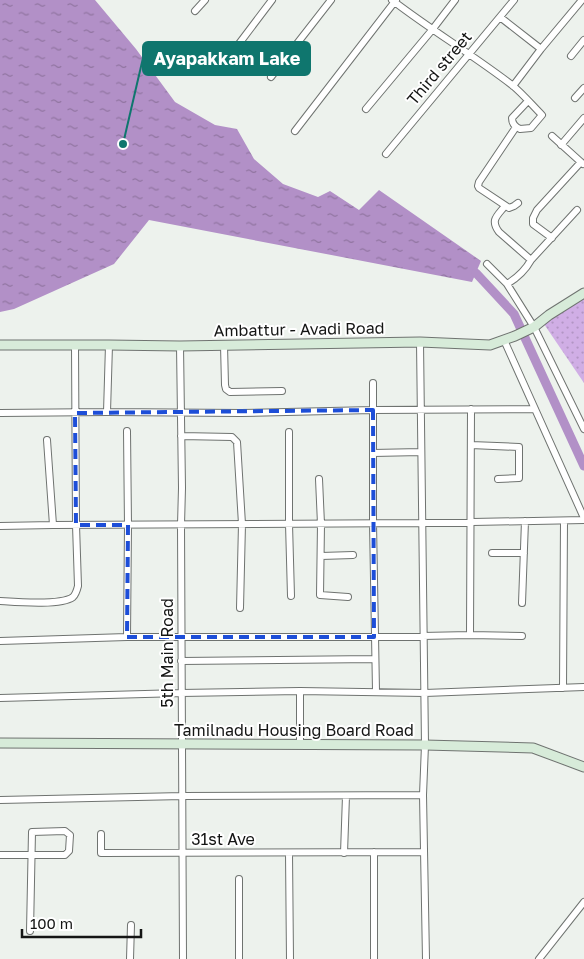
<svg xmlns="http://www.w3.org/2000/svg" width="584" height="959" font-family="'Golos Text',sans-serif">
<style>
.grass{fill:url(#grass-dots)}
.water{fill:url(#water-ripples)}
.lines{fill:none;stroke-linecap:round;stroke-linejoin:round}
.canal{stroke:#b290c7;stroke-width:9}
.street-casing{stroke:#6f7370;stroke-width:8}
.secondary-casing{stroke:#6f7370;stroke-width:11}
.street{stroke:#fff;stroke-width:6}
.secondary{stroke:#d7ebd9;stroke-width:9}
.marked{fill:none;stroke:#1d4ed8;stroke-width:4;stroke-dasharray:10 6;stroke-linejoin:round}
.labels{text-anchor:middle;stroke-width:4;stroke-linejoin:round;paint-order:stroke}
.street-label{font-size:16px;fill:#141514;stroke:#fff}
.leader{fill:none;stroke:#0f766e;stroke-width:2}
.callout-dot{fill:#0f766e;stroke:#fff;stroke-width:2}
.callout{fill:#0f766e;stroke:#0f766e;stroke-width:2}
.callout-label{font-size:18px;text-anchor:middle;font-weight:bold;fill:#fff}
</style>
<defs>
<pattern id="grass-dots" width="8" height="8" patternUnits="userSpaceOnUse" patternTransform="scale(1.25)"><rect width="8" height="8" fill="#d0aee5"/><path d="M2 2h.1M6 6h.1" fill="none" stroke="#b295c4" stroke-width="1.8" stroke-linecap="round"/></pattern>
<pattern id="water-ripples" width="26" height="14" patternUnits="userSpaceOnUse" patternTransform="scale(1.25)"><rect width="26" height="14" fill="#b290c7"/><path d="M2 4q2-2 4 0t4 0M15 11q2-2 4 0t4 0" fill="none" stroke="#9074a0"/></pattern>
</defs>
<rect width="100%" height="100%" fill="#edf2ed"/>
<!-- grass -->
<path class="grass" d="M584,299V383L544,324Z"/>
<!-- water -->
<path class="water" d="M0,0H95L136,49L175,102L215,125L237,129L254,159L283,184L318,197L330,191L359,210L379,190L481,261L472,282L149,220L114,264L14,309L0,312Z"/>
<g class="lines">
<!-- canal -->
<path class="canal" d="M476,273L514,314L584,466"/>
<!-- street casing -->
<g class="street-casing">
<path id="street" d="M392,0C431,30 473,55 512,85C523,94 532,105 542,115L531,128L520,129C515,127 512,124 512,118L528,101
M195,11L205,0
M500,17L541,49L513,86
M541,49L582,0
M232,53L272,0
M571,56L584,40
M271,77L331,0
M575,98L584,88
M366,109L432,30L455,0
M516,127L479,182L478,186L479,188L509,208L514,206L518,203
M295,131L396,0
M552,136L583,164
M561,145L584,118
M386,154L514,0
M505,206C497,216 490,220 499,232L531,260
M552,238L533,224V218L537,210L581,162
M487,264L507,284L534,327L584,429
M507,284C517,278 525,271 531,260L577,210
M504,340L584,518
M420,342L425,745L423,795L426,959
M224,345L225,385L226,389L230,392L282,391
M180,346L182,488L181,525C181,669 183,814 183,959
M373,383V523L376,691
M107,412L109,345
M0,413L107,412L241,413L373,410L535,409
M127,431L128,525L127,637H374L470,635L522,636
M289,432V524L291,596
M181,436L232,437L237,442L242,524L240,608
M47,440L53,525
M471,445L519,447V478L498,479
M373,453L421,452
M319,479L321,524L320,595L348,597
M0,526L53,525L422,523L584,520
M492,553H524
M321,556L353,555
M0,601C16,602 61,606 73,597C76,594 77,590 78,586L76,525L75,346
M522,603L525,521
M470,635L471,409
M0,641L127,637
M181,661L375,659
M563,688L564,521
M0,698L181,693L300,691
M300,744V691L425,693L584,687
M0,800L183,796L423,795
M101,834V853L424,852
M289,853L290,959
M344,853L346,796
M0,855H65L69,851L70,835L65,831L32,832L30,931
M239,879V959
M130,959L131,925
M374,959V852
M539,959L584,902"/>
</g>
<!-- secondary casing -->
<g class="secondary-casing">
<path id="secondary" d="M0,345H109L180,346L420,342L490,345L515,336L534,327L549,315L584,293
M0,743L425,745L533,748L584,767"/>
</g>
<!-- street -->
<use href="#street" class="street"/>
<!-- secondary -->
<use href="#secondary" class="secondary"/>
</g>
<!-- marked area -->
<path class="marked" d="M373,410L374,637H127L128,525H76L75,413Z"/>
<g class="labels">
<!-- street labels -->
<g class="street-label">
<text transform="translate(439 68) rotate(-50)" y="6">Third street</text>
<text transform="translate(299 329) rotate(-1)" y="6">Ambattur - Avadi Road</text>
<text transform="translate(167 653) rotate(-90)" y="6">5th Main Road</text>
<text x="294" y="736">Tamilnadu Housing Board Road</text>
<text x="223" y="845">31st Ave</text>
</g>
</g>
<!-- callouts -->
<path class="leader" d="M123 144L143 58"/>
<circle class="callout-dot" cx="123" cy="144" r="5"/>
<rect class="callout" x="143" y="42" width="167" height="33" rx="5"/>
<g class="callout-label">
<text x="227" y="65">Ayapakkam Lake</text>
</g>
<!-- scale -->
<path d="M22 929v8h119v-8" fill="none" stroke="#141514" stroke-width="2.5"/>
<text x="30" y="929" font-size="15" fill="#141514" stroke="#ffffff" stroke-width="4" paint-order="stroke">100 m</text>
</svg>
